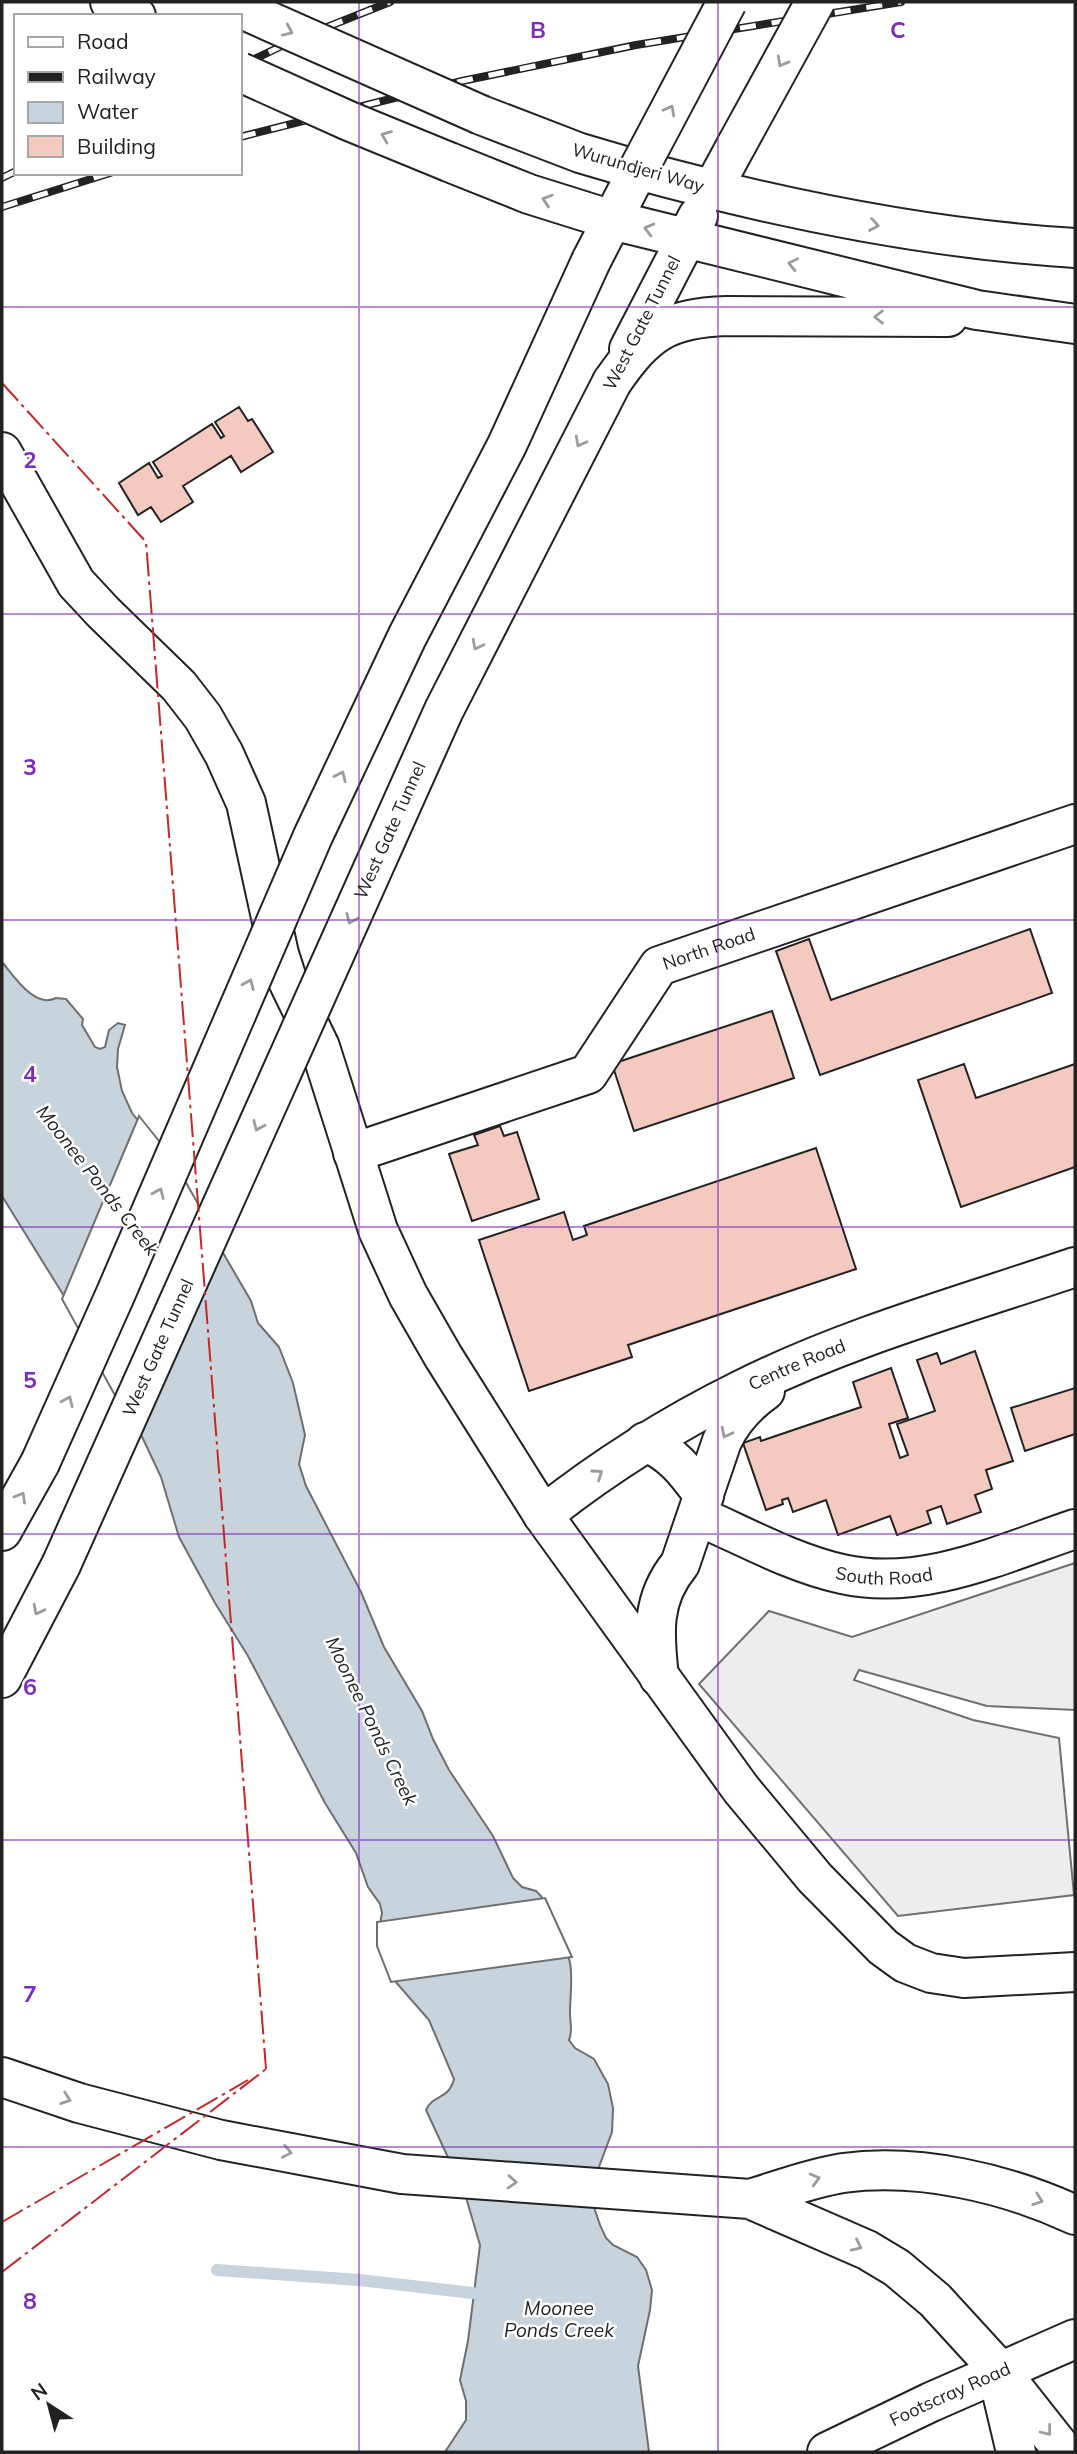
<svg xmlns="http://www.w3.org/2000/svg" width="1077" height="2454" font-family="Mulish,sans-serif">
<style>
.parking{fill:#ededed;stroke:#6f6f6f;stroke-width:2}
.water{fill:#c7d3dd;stroke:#6f6f6f;stroke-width:2}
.pier{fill:#fff;stroke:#6f6f6f;stroke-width:2}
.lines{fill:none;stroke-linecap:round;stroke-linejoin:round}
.stream{stroke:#c7d3dd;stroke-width:12}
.building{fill:#f3c9c0;stroke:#222;stroke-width:2}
.minor-casing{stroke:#222;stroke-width:42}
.major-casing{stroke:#222;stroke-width:42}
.highway-casing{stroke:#222;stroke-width:42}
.minor{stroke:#fff;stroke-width:38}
.major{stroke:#fff;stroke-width:38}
.highway{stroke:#fff;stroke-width:38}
.rail-casing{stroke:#222;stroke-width:8}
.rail{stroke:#fff;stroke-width:5;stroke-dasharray:16;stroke-linecap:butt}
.major-bridge-casing{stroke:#222;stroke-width:42;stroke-linecap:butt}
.highway-bridge-casing{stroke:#222;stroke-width:42;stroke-linecap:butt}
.major-bridge{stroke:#fff;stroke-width:38}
.highway-bridge{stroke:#fff;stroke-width:38}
.power{stroke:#c62828;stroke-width:2;stroke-dasharray:24 5 3.5 5;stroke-linecap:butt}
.oneway{stroke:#9c9c9c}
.grid{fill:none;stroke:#7b2cbf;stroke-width:2;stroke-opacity:0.55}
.labels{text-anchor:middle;stroke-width:5;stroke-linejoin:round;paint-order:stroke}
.street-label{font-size:18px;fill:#222;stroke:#fff}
.water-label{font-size:19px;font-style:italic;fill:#222;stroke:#fff}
.grid-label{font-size:23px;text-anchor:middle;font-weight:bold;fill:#7b2cbf;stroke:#fff;stroke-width:5;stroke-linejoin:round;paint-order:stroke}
</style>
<rect width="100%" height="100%" fill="#fff"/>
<!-- parking -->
<path class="parking" d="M1075,1563V1710L987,1706L859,1670L854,1680L973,1720L1059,1738L1074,1895L898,1916L699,1684L769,1611L852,1637Z"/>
<!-- water -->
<path class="water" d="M2,962C14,976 35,1009 56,998L66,999L83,1019L82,1025L95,1047L100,1049L105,1047L109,1030L118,1023L125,1025L118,1049L117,1067L122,1091L132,1113L168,1158L251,1301L258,1323L279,1347L293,1383L305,1435L299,1464L306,1486L361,1592L384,1647L422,1711L433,1739L449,1770L493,1836L513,1878L522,1887L536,1891L541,1896C550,1917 566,1940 570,1963C573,1979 570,1997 570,2013C570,2023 573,2031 569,2040L575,2048L594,2059L608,2084L613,2108L612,2132L593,2183V2204L600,2225L606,2238L613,2245L637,2257L646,2270L652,2290L650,2310L638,2366L649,2452H445L466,2420V2401L460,2380L468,2341L480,2245L465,2194L426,2110C433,2094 449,2100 454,2079L429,2020L394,1980L379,1929L382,1913L380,1904L368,1887L356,1853L325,1803L248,1656L215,1603L179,1537L161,1477L137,1426L77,1317L2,1196Z"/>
<!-- pier -->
<path class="pier" d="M139,1116L171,1156L223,1248L139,1439L62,1299Z
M545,1898L572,1957L391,1982L377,1946V1922Z"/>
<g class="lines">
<!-- stream -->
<path class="stream" d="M217,2270L359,2280L473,2293"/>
</g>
<!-- building -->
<path class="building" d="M239,407L248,421L252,419L273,452L241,472L231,456L183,486L193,502L161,522L151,507L138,515L119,483L149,463L158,478L162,476L153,462L212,424L221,438L224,436L215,422Z
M1030,929L1052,993L820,1075L776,951L809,939L831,1000Z
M772,1011L794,1078L634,1131L612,1064Z
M964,1064L976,1098L1075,1064V1167L961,1207L918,1080Z
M500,1126L504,1136L517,1132L539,1199L472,1221L449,1154L478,1145L474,1135Z
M816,1148L856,1269L628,1345L632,1357L529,1391L479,1240L564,1212L573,1240L587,1235L584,1226Z
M975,1351L1013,1461L986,1470L992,1489L975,1495L981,1512L947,1524L941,1506L927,1511L931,1523L897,1535L890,1516L838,1535L826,1500L793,1512L788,1498L782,1500L783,1504L766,1510L743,1443L760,1437L761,1441L861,1407L853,1382L891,1368L908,1418L889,1424L900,1458L908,1455L897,1424L935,1411L917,1360L937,1353L941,1364Z
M1075,1388V1434L1025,1451L1011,1408Z"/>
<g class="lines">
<!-- minor casing -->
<g class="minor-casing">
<g id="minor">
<path d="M2,452L76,583L103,612L179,686L203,717L224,754L246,803L279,954L287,979L320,1047L378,1230L408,1295L443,1356L543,1515L741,1789L815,1878L883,1947L905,1963L931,1973L964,1978L1075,1972"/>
<path id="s1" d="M353,1153L588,1074L659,966L1075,824"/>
<path d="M645,1442C672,1452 687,1473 704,1496"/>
<path id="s2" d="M543,1515C605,1466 670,1425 741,1390C847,1337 963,1305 1075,1267"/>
<path id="s3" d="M698,1516C744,1536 792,1563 842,1574C921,1592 1001,1554 1075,1529"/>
<path d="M659,1677C654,1633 651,1599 680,1564L722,1441C732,1420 745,1405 765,1391"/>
</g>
</g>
<!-- major casing -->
<g class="major-casing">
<g id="major">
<path d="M110,2L136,16"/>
<path d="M481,115L580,153L638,170"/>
<path d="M449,162L529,194L612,220"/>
<path d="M712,190L737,144"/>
<path d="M1000,2371L1064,2452"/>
<path d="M998,2376L1016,2452"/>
<path id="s4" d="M827,2452L931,2402L1075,2339"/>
</g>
</g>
<!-- highway casing -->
<g class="highway-casing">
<path id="highway" d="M612,220L977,310L1075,324
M591,261L638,170C781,209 927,239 1075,248
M629,349L698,216
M612,382C646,333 666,318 727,316L948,317
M2,1531L40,1463
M2,1678L61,1565
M2,2077L79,2103L221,2140L402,2174L750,2199L867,2250L897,2268L935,2300L1000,2371
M750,2199C780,2190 811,2178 843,2173C920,2163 1006,2183 1075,2215"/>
</g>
<!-- minor -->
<use href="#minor" class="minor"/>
<!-- major -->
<use href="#major" class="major"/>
<!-- highway -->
<use href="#highway" class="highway"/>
<!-- rail casing -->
<g class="rail-casing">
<path id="rail" d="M240,66L292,41L390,2
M240,137L462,81L636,45L901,2
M2,178L16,171
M2,207L110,173"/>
</g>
<!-- rail -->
<use href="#rail" class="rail"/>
<!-- major-bridge casing -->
<g class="major-bridge-casing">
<path id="major-bridge" d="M226,2L481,115
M240,72L349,121L449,162
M737,144L815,2
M638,170L727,2"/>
</g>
<!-- highway-bridge casing -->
<g class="highway-bridge-casing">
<g id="highway-bridge">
<path d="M40,1463L116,1293L313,836L407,637L507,445L591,261"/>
<path id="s5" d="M61,1565L444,710L612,382"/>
</g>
</g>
<!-- major-bridge -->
<use href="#major-bridge" class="major-bridge"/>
<!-- highway-bridge -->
<use href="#highway-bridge" class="highway-bridge"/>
<!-- power -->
<path class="power" d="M2,383L146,542L266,2069
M2,2222L248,2080
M2,2272L266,2069"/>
</g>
<!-- one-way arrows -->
<defs><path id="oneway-chevron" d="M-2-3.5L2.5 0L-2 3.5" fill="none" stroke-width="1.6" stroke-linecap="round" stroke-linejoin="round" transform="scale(1.75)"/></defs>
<g class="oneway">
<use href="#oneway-chevron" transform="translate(288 31) rotate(24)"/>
<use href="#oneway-chevron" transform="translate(782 62) rotate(119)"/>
<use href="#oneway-chevron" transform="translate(670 110) rotate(-62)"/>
<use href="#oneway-chevron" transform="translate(386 136) rotate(-158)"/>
<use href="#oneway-chevron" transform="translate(547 200) rotate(-162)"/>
<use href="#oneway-chevron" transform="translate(874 225) rotate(9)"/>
<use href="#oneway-chevron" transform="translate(649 229) rotate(-165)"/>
<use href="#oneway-chevron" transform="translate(793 264) rotate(-167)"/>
<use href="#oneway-chevron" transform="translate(879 317) rotate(-180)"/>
<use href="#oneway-chevron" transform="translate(580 442) rotate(118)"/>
<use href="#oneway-chevron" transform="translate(477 645) rotate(117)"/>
<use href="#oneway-chevron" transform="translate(341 776) rotate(-65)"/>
<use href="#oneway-chevron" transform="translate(351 919) rotate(114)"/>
<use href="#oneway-chevron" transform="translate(249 984) rotate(-67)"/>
<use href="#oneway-chevron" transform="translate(258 1126) rotate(114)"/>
<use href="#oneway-chevron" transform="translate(159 1193) rotate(-67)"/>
<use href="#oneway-chevron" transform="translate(68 1401) rotate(-66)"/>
<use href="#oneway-chevron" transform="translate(726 1433) rotate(117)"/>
<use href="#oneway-chevron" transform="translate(598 1474) rotate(-35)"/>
<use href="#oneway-chevron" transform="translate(21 1497) rotate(-60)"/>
<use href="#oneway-chevron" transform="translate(38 1610) rotate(117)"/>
<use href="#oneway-chevron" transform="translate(66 2099) rotate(19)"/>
<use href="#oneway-chevron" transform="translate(287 2152) rotate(11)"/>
<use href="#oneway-chevron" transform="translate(815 2179) rotate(-15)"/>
<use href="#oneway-chevron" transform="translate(512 2182) rotate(4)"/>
<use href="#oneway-chevron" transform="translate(1038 2200) rotate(20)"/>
<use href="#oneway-chevron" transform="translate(857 2246) rotate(25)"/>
<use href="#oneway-chevron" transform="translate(1047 2431) rotate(52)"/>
</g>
<!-- grid -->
<path class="grid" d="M359,2V2452M718,2V2452M2,307H1075M2,614H1075M2,920H1075M2,1227H1075M2,1534H1075M2,1840H1075M2,2147H1075"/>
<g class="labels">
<!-- street labels -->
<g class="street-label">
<text transform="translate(638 168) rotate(16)" y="6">Wurundjeri Way</text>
<text transform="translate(642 323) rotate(-63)" y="6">West Gate Tunnel</text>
<text dy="6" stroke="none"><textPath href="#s5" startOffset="805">West Gate Tunnel</textPath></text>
<text dy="6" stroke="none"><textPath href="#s1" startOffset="430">North Road</textPath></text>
<text dy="6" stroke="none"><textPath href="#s5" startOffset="238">West Gate Tunnel</textPath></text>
<text dy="6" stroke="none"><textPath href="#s2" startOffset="296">Centre Road</textPath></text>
<text dy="6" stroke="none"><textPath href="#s3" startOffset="198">South Road</textPath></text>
<text dy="6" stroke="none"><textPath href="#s4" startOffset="136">Footscray Road</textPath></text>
</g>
<!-- water labels -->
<g class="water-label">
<text transform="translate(98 1180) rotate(52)" y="7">Moonee Ponds Creek</text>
<text transform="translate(372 1721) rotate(64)" y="7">Moonee Ponds Creek</text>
<text x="559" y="2315">Moonee<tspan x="559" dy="22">Ponds Creek</tspan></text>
</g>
</g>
<g class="grid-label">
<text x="538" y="38">B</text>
<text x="898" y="38">C</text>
<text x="30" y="468">2</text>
<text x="30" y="775">3</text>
<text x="30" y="1082">4</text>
<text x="30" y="1388">5</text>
<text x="30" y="1695">6</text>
<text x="30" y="2002">7</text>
<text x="30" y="2309">8</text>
</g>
<!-- border -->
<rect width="1077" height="2454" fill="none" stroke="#222222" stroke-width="7"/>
<!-- legend -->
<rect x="14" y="14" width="228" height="161" fill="#ffffff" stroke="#a7a7a7" stroke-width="2"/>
<rect x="28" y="37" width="35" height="10" fill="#ffffff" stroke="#a7a7a7" stroke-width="2"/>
<text x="77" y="49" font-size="21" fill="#222222">Road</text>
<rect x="28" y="72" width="35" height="10" fill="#222222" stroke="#a7a7a7" stroke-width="2"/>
<text x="77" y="84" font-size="21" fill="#222222">Railway</text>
<rect x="28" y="102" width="35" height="21" fill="#c7d3dd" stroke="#a7a7a7" stroke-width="2"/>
<text x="77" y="119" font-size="21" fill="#222222">Water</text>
<rect x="28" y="136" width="35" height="21" fill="#f3c9c0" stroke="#a7a7a7" stroke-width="2"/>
<text x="77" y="154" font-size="21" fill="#222222">Building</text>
<!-- north arrow -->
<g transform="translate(49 2405) rotate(324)" stroke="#ffffff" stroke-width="5" paint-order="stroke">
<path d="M0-5L12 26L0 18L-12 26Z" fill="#222222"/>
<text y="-10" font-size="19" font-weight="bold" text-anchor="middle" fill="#222222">N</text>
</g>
</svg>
